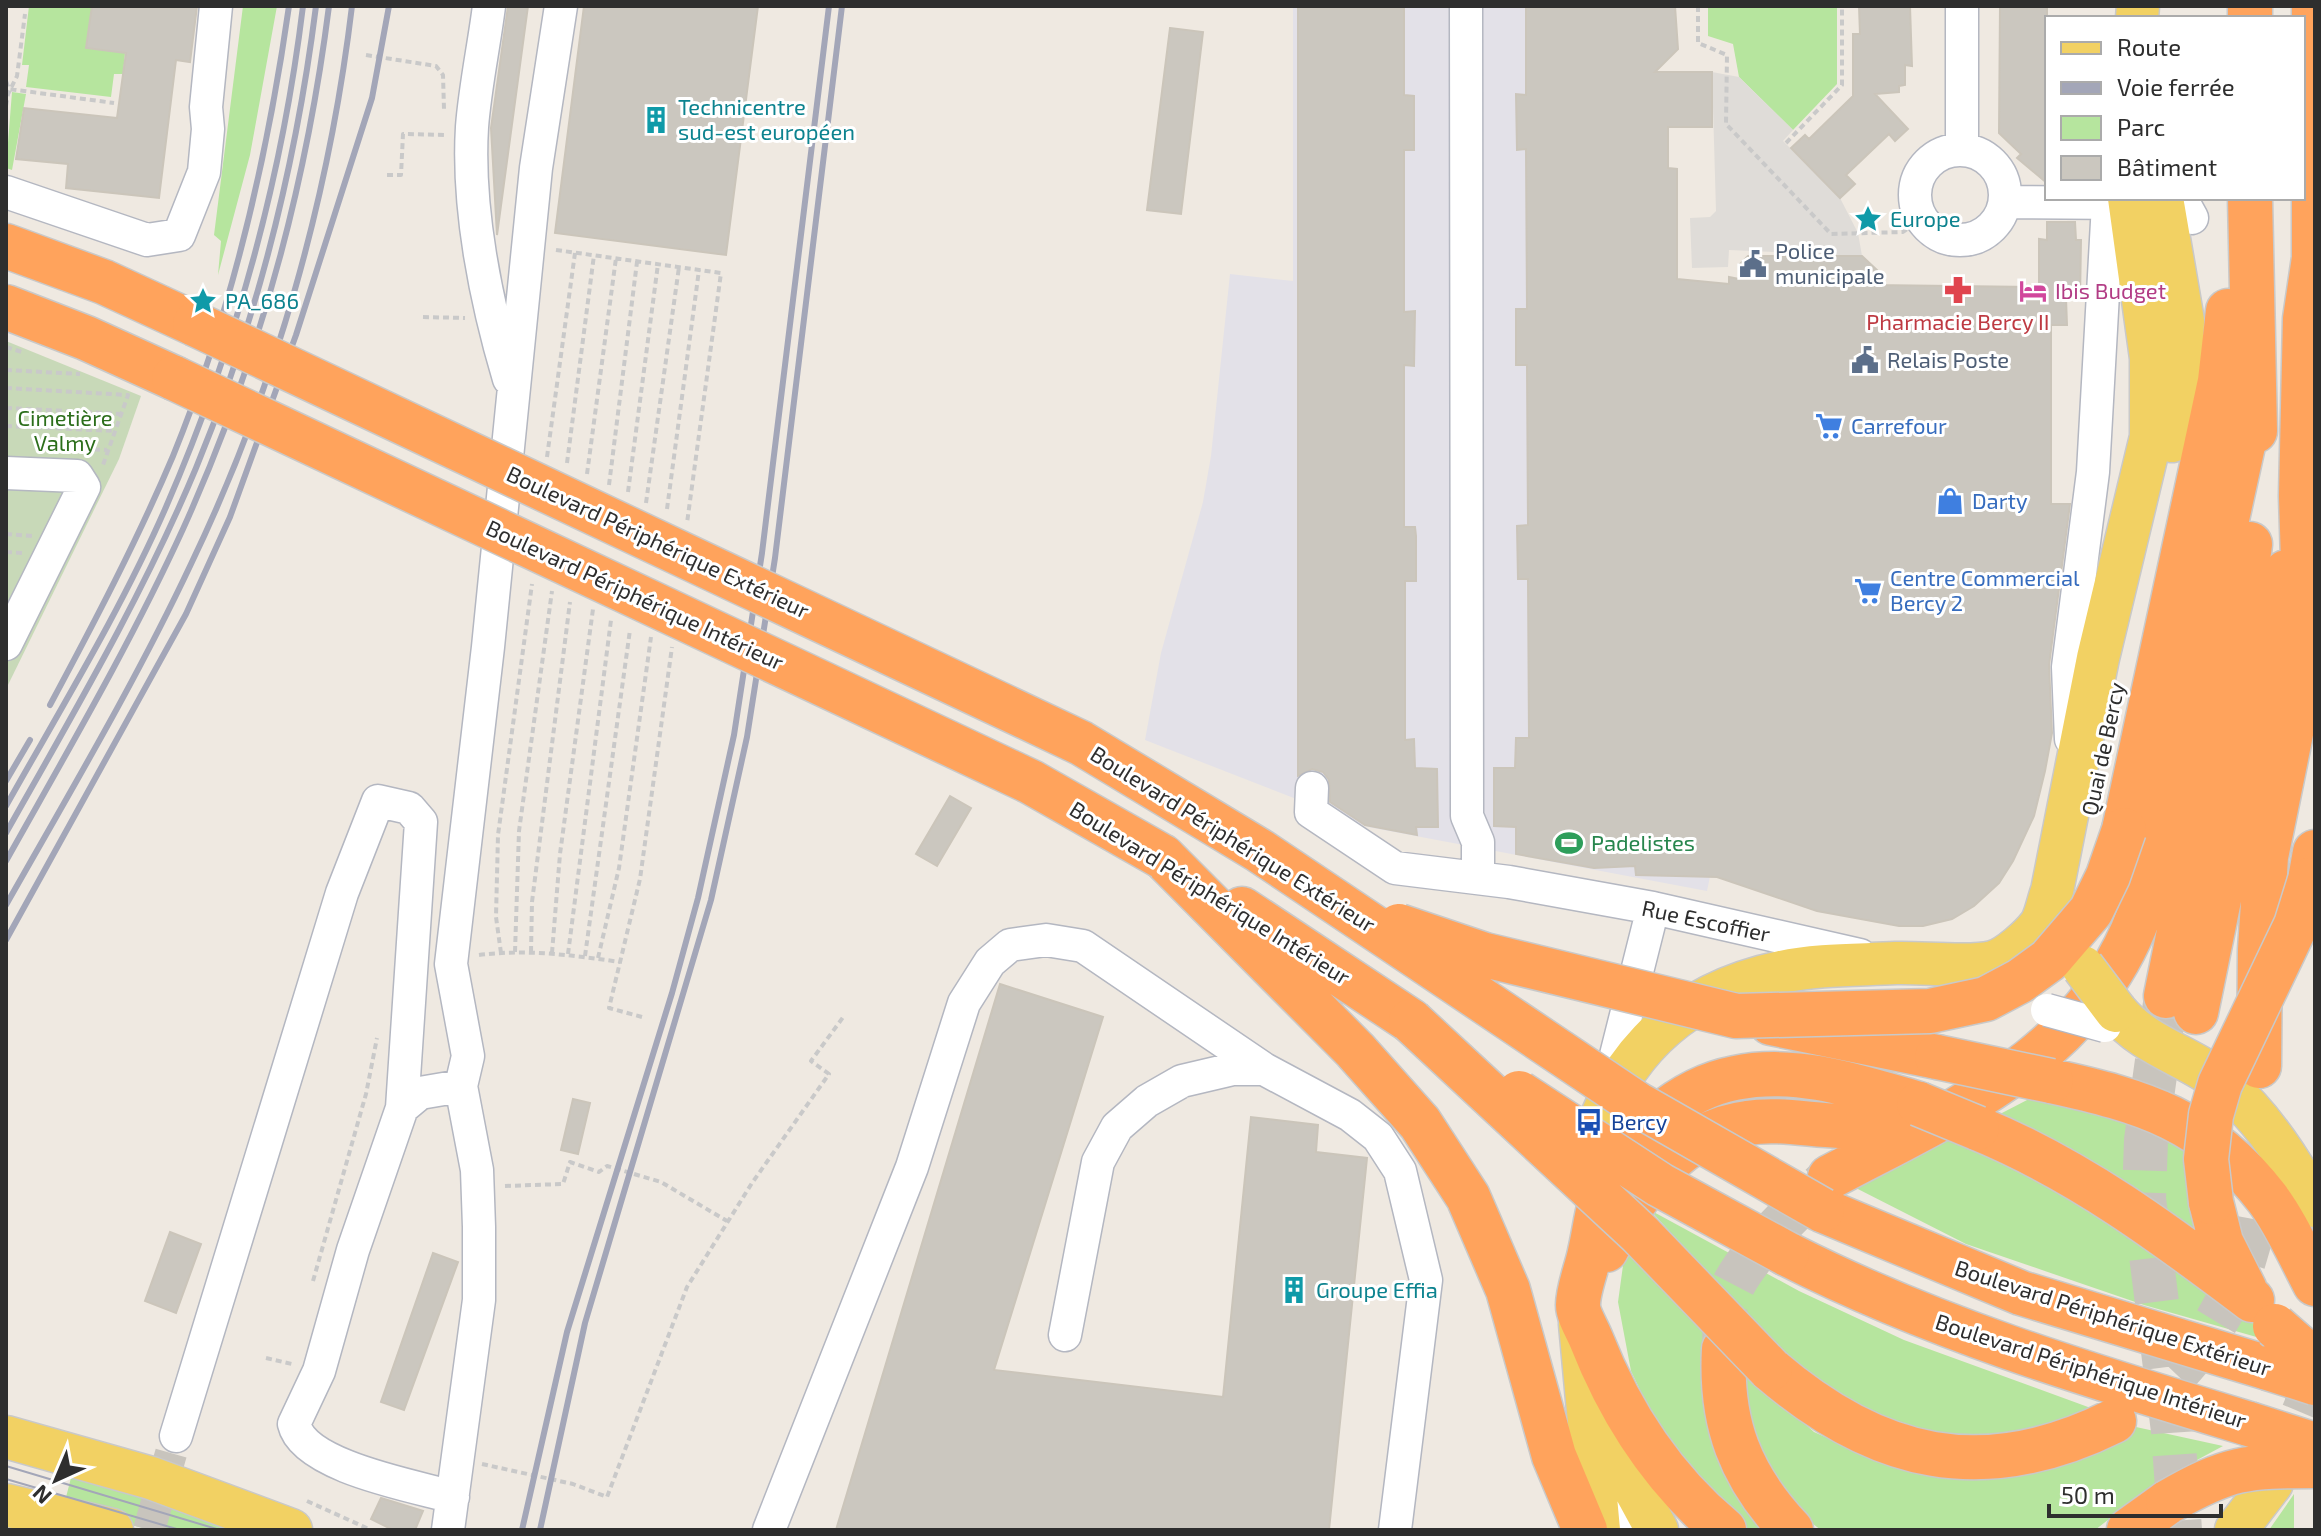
<svg xmlns="http://www.w3.org/2000/svg" width="2321" height="1536" font-family="'Exo 2',sans-serif">
<style>
.industrial{fill:#e3e1e8}
.green{fill:#b6e59e}
.cemetery{fill:#c8d9b8}
.plaza{fill:#dfdcd8}
.building{fill:#cbc7bf;stroke:#cbc5ba;stroke-width:2}
.lines{fill:none;stroke-linecap:round;stroke-linejoin:round}
.minor-tunnel{stroke:#c8c4bd;stroke-width:32;stroke-dasharray:32 16;stroke-linecap:butt}
.major-tunnel{stroke:#c8c4bd;stroke-width:42;stroke-dasharray:42 21;stroke-linecap:butt}
.highway-tunnel{stroke:#c8c4bd;stroke-width:44;stroke-dasharray:44 22;stroke-linecap:butt}
.minor-casing{stroke:#b4b7c1;stroke-width:35}
.major-casing{stroke:#c9c9c9;stroke-width:45}
.highway-casing{stroke:#c9c9c9;stroke-width:47}
.path{stroke:#c9c9c9;stroke-width:4;stroke-dasharray:6 4;stroke-linecap:butt}
.minor{stroke:#fff;stroke-width:32}
.major{stroke:#f2d163;stroke-width:42}
.highway{stroke:#ffa35c;stroke-width:44}
.tram{stroke:#a3a6b8;stroke-width:2}
.rail{stroke:#a3a6b8;stroke-width:6}
.minor-bridge-casing{stroke:#b4b7c1;stroke-width:35;stroke-linecap:butt}
.major-bridge-casing{stroke:#c9c9c9;stroke-width:45;stroke-linecap:butt}
.highway-bridge-casing{stroke:#c9c9c9;stroke-width:47;stroke-linecap:butt}
.minor-bridge{stroke:#fff;stroke-width:32}
.major-bridge{stroke:#f2d163;stroke-width:42}
.highway-bridge{stroke:#ffa35c;stroke-width:44}
.labels{text-anchor:middle;stroke-width:6;stroke-linejoin:round;paint-order:stroke}
.culture-label{font-size:22px;fill:#0d838f;stroke:#fff;text-anchor:start}
.service-label{font-size:22px;fill:#4e5e75;stroke:#fff;text-anchor:start}
.hotel-label{font-size:22px;fill:#b23c85;stroke:#fff;text-anchor:start}
.health-label{font-size:22px;fill:#be3a42;stroke:#fff}
.park-label{font-size:22px;fill:#2c6e1b;stroke:#fff}
.shop-label{font-size:22px;fill:#366cbe;stroke:#fff;text-anchor:start}
.street-label{font-size:22px;fill:#2e2e2e;stroke:#fff}
.leisure-label{font-size:22px;fill:#27864d;stroke:#fff;text-anchor:start}
.transit-label{font-size:22px;fill:#164399;stroke:#fff;text-anchor:start}
</style>
<rect width="100%" height="100%" fill="#efe9e1"/>
<!-- industrial -->
<path class="industrial" d="M1293,6H1628L1718,837L1707,891L1368,827L1145,740L1161,653L1203,502L1211,456L1230,274L1293,281Z"/>
<!-- green -->
<path class="green" d="M29,6H92L86,48L125,53L123,74H114L111,97L26,87L29,65H22Z
M243,6H277L250,155L218,275L221,241L214,235Z
M1708,6H1837V84L1793,130L1739,77L1733,44L1708,36Z
M12,92L26,94L12,170L6,168Z
M2029,1099L2094,1110L2188,1143L2199,1242L2115,1176L2000,1114Z
M1953,1132L1989,1148L2191,1270L2263,1331L2260,1338L2144,1305L1966,1244L1850,1185Z
M1650,1210L1799,1291L1904,1340L2099,1411L2021,1434L1963,1438L1900,1427L1839,1402L1794,1367Z
M1625,1251L1705,1329L1706,1405L1766,1530H1745L1664,1440L1631,1371L1618,1302Z
M1736,1362L1814,1432L1877,1460L2111,1444L2136,1427L2223,1446L2158,1481L2095,1530H1821L1797,1512L1763,1469Z
M74,1466L264,1530H152L63,1509Z
M2294,1494V1530H2269Z"/>
<!-- cemetery -->
<path class="cemetery" d="M6,341L141,396L119,459L6,689Z"/>
<!-- plaza -->
<path class="plaza" d="M1712,72L1739,77L1793,130L1783,141L1840,198L1858,233L1862,256L1729,250L1728,267L1692,268L1690,218L1710,217L1716,211Z"/>
<!-- building -->
<path class="building" d="M92,6H197L190,62L176,60L159,198L66,188L68,164L16,159L24,108L117,118L126,53L86,48Z
M508,6H528L497,235L491,128Z
M584,6H758L726,255L555,233Z
M1298,6H1404V95L1414,96V150H1404V312L1415,311L1414,366L1404,365V527H1415L1416,536V581H1405V740L1414,739L1415,768L1437,769L1438,827H1416L1417,835L1365,825L1330,802L1329,780L1323,772L1312,769L1298,776Z
M1526,6H1675L1678,49L1655,72H1712V127H1668V168L1677,169V279L1729,284V277L1739,279V265L1748,256H1862L1878,271L1872,285L2039,287V239L2047,240V222H2075L2076,240H2081L2080,299L2066,298L2067,325H2051V504H2070L2049,665L2052,733L2045,771L2034,816L2013,861L1999,883L1974,906L1952,919L1923,926H1899L1817,911L1717,877L1636,875L1635,866L1594,868L1516,854V827L1494,826V768H1515L1516,738H1529L1528,579H1518L1517,526L1528,525L1527,365H1516V309H1527L1526,149L1517,150L1516,94L1526,95Z
M1859,6H1910L1912,66L1905,65V85L1899,86V92L1875,94L1908,129L1895,141L1889,134L1846,175L1855,184L1840,198L1791,148L1805,135L1809,139L1853,96V34H1860Z
M2000,6H2047V183L2017,158L2021,154L1999,133Z
M1170,28L1203,32L1181,214L1147,210Z
M950,796L971,808L937,866L916,854Z
M1000,984L1103,1017L994,1370L1223,1397L1251,1117L1318,1125L1316,1152L1367,1158L1329,1530H836Z
M573,1099L590,1103L578,1154L561,1150Z
M170,1232L201,1244L176,1313L145,1301Z
M433,1253L458,1262L404,1410L381,1402Z
M381,1498L423,1511L415,1530H393L371,1519Z"/>
<g class="lines">
<!-- minor-tunnel -->
<path class="minor-tunnel" d="M149,1530L176,1436"/>
<!-- major-tunnel -->
<path class="major-tunnel" d="M2278,1471L2305,1406L2315,1356"/>
<!-- highway-tunnel -->
<path class="highway-tunnel" d="M2166,996L2146,1140L2144,1199L2173,1431L2180,1530
M1724,1349C1725,1335 1723,1319 1726,1305C1733,1265 1800,1205 1830,1177
M2176,1374C2233,1314 2260,1239 2260,1157"/>
<!-- minor casing -->
<g class="minor-casing">
<path id="minor" d="M489,6C484,46 475,87 472,127C467,208 486,302 509,379
M1466,6L1467,816L1478,842V878
M1962,6V149
M1915 195a45 45 0 1 1 90 0a45 45 0 1 1-90 0Z
M6,192L147,240L179,235L204,172L208,129L206,107L216,6
M2181,198L2192,218
M2006,202L2127,203
M6,473L77,476L84,487L6,644
M2071,739L2068,667L2093,472L2108,204
M1312,788L1311,812L1395,868L1509,882L1653,908L1860,955
M1607,1091L1653,908
M1065,1335L1098,1162L1117,1127L1147,1101L1182,1081L1233,1069H1264L1350,1115L1378,1137L1400,1171L1426,1280L1395,1530
M176,1436L342,893L378,801L409,808L421,822L402,1108
M1598,1484L1624,1530
M453,1497C415,1486 304,1467 294,1424L319,1371L353,1250L402,1108L420,1093L461,1086
M448,1530L479,1300V1227L477,1170L461,1086L468,1056L451,964L488,647L536,168L561,6
M769,1530L912,1167L964,1003L990,962L1010,945L1046,940L1083,946L1264,1069"/>
</g>
<!-- major casing -->
<g class="major-casing">
<path id="major" d="M2137,18L2138,6
M2162,198L2183,321L2179,401L2172,441
M2116,1011C2147,1049 2193,1056 2227,1087C2264,1119 2292,1163 2315,1206
M1584,1175C1606,1067 1671,995 1781,972C1817,964 1859,965 1896,963C1921,962 1971,968 1993,962C2008,958 2031,937 2040,925C2046,916 2048,901 2052,891L2098,658L2151,437V358L2129,198
M1580,1324L1599,1530
M1597,1420L1657,1530
M6,1437L151,1478L291,1530
M6,1505L112,1530
M2236,1530L2272,1483"/>
</g>
<!-- highway casing -->
<g class="highway-casing">
<path id="highway" d="M2250,18V6
M2250,198L2255,431
M6,246L104,282L195,324
M6,307L86,338L174,378
M2124,830L2220,381L2228,311
M1163,857L1355,1050L1420,1123L1468,1197L1508,1290L1554,1456L1585,1530
M2310,880L2315,852
M1242,909L1411,1021
M2166,996L2238,639L2250,544
M2196,1012L2286,572
M1771,1023L1937,1057
M2259,1066L2260,950L2266,857L2306,659L2301,496L2305,319L2314,258V6
M2051,1081C2143,1101 2207,1120 2267,1198C2286,1223 2300,1256 2315,1284
M1977,1128C2079,1170 2165,1234 2252,1300
M1830,1177C1954,1111 2087,1057 2139,915C2146,894 2150,871 2155,850L2252,404
M2211,1202L2221,1242L2245,1290
M1822,1210L2021,1293L2268,1368
M1606,1250C1634,1195 1680,1131 1747,1123C1778,1118 1809,1125 1839,1126C1866,1128 1893,1127 1920,1128
M1787,1254C1934,1329 2091,1376 2249,1424
M1724,1349C1720,1423 1740,1476 1791,1530
M1770,1369C1877,1461 1983,1486 2114,1421
M1724,1530C1663,1479 1620,1413 1591,1339C1587,1329 1578,1315 1578,1305C1578,1289 1587,1268 1590,1252C1595,1231 1597,1207 1605,1187C1624,1136 1682,1088 1735,1078C1797,1065 1860,1087 1919,1104
M2129,1530L2168,1502"/>
</g>
<!-- path -->
<path class="path" d="M1698,6V43L1727,55L1726,124L1831,234L1903,232L1921,219
M1739,6H1782
M366,55L436,66L443,75L444,109
M6,81L9,89L114,103
M6,106L8,94L17,76L25,14
M1786,143L1842,85V6
M387,175H401L403,134L446,135
M556,250L721,273L687,523
M423,317L465,318
M6,347L22,352
M6,370L80,374
M6,388L128,395L103,465
M6,408L123,414
M6,426L115,431
M84,449L107,450
M547,457L575,253
M567,463L594,255
M587,474L616,258
M609,485L637,262
M628,492L658,264
M646,503L679,267
M667,509L699,270
M6,534L32,536
M6,552L22,553
M515,952L519,831L552,591
M531,952L532,902L570,602
M501,953L496,917L498,835L532,584
M552,953L560,854L593,609
M568,954L611,620
M479,955C526,949 572,955 620,962
M585,956L630,630
M598,958L619,868L651,637
M642,1017L609,1008L640,879L672,647
M505,1186L563,1184L570,1162L599,1172L607,1166L661,1182L727,1221
M313,1281L366,1094L377,1038
M266,1358L292,1364
M482,1464L573,1484L607,1497L687,1287L752,1183L829,1074L811,1061L844,1016
M307,1501L371,1530"/>
<!-- minor -->
<use href="#minor" class="minor"/>
<!-- major -->
<use href="#major" class="major"/>
<!-- highway -->
<use href="#highway" class="highway"/>
<!-- tram -->
<path class="tram" d="M6,1466L220,1530
M6,1479L180,1530"/>
<!-- rail -->
<path class="rail" d="M50,705C94,623 137,541 173,456C232,311 267,160 289,6
M6,781L30,740
M6,806C61,708 121,610 166,507C235,348 282,178 303,6
M6,833C73,714 143,595 196,468C257,320 296,164 316,6
M6,861C67,752 131,643 183,529C258,363 306,187 329,6
M6,905C70,792 136,681 191,564C275,389 329,198 352,6
M6,940L186,614L230,517L296,335L372,98L389,6
M522,1530L567,1332L672,993L698,898L734,735L762,553L829,6
M540,1530L585,1323L711,900L747,737L775,558L842,6"/>
<!-- minor-bridge casing -->
<g class="minor-bridge-casing">
<path id="minor-bridge" d="M2047,1010L2105,1026"/>
</g>
<!-- major-bridge casing -->
<g class="major-bridge-casing">
<path id="major-bridge" d="M2083,967L2116,1011"/>
</g>
<!-- highway-bridge casing -->
<g class="highway-bridge-casing">
<path id="highway-bridge" d="M195,324L1081,743L1260,851L1637,1104L1822,1210
M174,378L1031,782L1163,857
M1399,926L1485,955L1736,1016L1930,1011L1986,999L2020,981L2049,960L2091,911L2108,876L2124,830
M1411,1021L1640,1234L1770,1369
M1937,1057L2051,1081
M1519,1093L1660,1185L1787,1254
M1919,1104L1977,1128
M2211,1202L2206,1159L2211,1115L2220,1084L2296,925L2310,880
M2275,1326L2315,1361
M2268,1368L2315,1383
M2249,1424L2315,1445
M2168,1502C2229,1467 2246,1466 2315,1466"/>
</g>
<!-- minor-bridge -->
<use href="#minor-bridge" class="minor-bridge"/>
<!-- major-bridge -->
<use href="#major-bridge" class="major-bridge"/>
<!-- highway-bridge -->
<use href="#highway-bridge" class="highway-bridge"/>
</g>
<!-- icons -->
<defs>
<g id="building-bare" transform="scale(2.16)"><path d="M-4-6H4V6H1V3H-1V6H-4ZM-2.5-4.3h1.7v1.8h-1.7ZM.8-4.3h1.7v1.8H.8ZM-2.5-1h1.7V.8h-1.7ZM.8-1h1.7V.8H.8Z" fill="#0f9aa8" stroke="#fff" stroke-width="2.5" paint-order="stroke"/></g>
<g id="sight-bare" transform="scale(2.16)"><path d="M0-6L1.8-2.2L6-1.7L2.9 1.2L3.7 5.4L0 3.3L-3.7 5.4L-2.9 1.2L-6-1.7L-1.8-2.2Z" fill="#0f9aa8" stroke="#fff" stroke-width="2.5" paint-order="stroke"/></g>
<g id="civic-bare" transform="scale(2.16)"><path d="M-.6-6.5H3V-4.5H.6V-3L4-1V1h2V6H-6V1h2V-1L-.6-3ZM-1.2 2.5V6h2.4V2.5Z" fill="#5c6f8a" stroke="#fff" stroke-width="2.5" paint-order="stroke"/></g>
<g id="pharmacy-bare" transform="scale(2.16)"><path d="M-2-6h4v4h4v4h-4v4h-4v-4h-4v-4h4Z" fill="#e0444e" stroke="#fff" stroke-width="2.5" paint-order="stroke"/></g>
<g id="hotel-bare" transform="scale(2.16)"><path d="M-6-4.5h1.5V1H6V5H4.5V3h-9V5H-6ZM-4 0a1.8 1.8 0 1 1 3.6 0ZM.5 0V-2.5h3Q6-2.5 6 0Z" fill="#d1479c" stroke="#fff" stroke-width="2.5" paint-order="stroke"/></g>
<g id="supermarket-bare" transform="scale(2.16)"><path d="M-6-5.5h2.5l.6 2H6L4.5 2H-2.5L-4.4-4H-6ZM-1.5 3.2a1.3 1.3 0 1 0 .1 0ZM3 3.2a1.3 1.3 0 1 0 .1 0Z" fill="#3f7fe0" stroke="#fff" stroke-width="2.5" paint-order="stroke"/></g>
<g id="shop-bare" transform="scale(2.16)"><path d="M-5-2.5h2.3a2.7 3.5 0 0 1 5.4 0H5L5.5 6h-11ZM-1.5-2.5h3a1.5 2.3 0 0 0-3 0Z" fill="#3f7fe0" stroke="#fff" stroke-width="2.5" paint-order="stroke"/></g>
<g id="stadium-bare" transform="scale(2.16)"><path d="M0-5a6.5 5 0 1 0 0 10a6.5 5 0 1 0 0-10ZM-3.5-1.8h7v3.6h-7Z" fill="#2e9e5b" stroke="#fff" stroke-width="2.5" paint-order="stroke"/></g>
<g id="bus-bare" transform="scale(2.16)"><path d="M-5-6H5V4H4V6H2V4H-2V6H-4V4H-5ZM-3.5-4V0h7V-4ZM-3.5 1.2v1.5H-2V1.2ZM2 1.2v1.5H3.5V1.2Z" fill="#1a4fb4" stroke="#fff" stroke-width="2.5" paint-order="stroke"/></g>
</defs>
<g fill-rule="evenodd">
<use href="#building-bare" x="656" y="120"/>
<use href="#sight-bare" x="1868" y="219"/>
<use href="#civic-bare" x="1753" y="264"/>
<use href="#pharmacy-bare" x="1958" y="290"/>
<use href="#hotel-bare" x="2033" y="291"/>
<use href="#sight-bare" x="203" y="301"/>
<use href="#civic-bare" x="1865" y="360"/>
<use href="#supermarket-bare" x="1829" y="426"/>
<use href="#shop-bare" x="1950" y="501"/>
<use href="#supermarket-bare" x="1868" y="591"/>
<use href="#stadium-bare" x="1569" y="843"/>
<use href="#bus-bare" x="1589" y="1122"/>
<use href="#building-bare" x="1294" y="1290"/>
</g>
<g class="labels">
<!-- culture labels -->
<g class="culture-label">
<text x="678" y="115">Technicentre<tspan x="678" dy="25">sud-est européen</tspan></text>
<text x="1890" y="227">Europe</text>
<text x="225" y="309">PA_686</text>
<text x="1316" y="1298">Groupe Effia</text>
</g>
<!-- service labels -->
<g class="service-label">
<text x="1775" y="259">Police<tspan x="1775" dy="25">municipale</tspan></text>
<text x="1887" y="368">Relais Poste</text>
</g>
<!-- hotel labels -->
<g class="hotel-label">
<text x="2055" y="299">Ibis Budget</text>
</g>
<!-- health labels -->
<g class="health-label">
<text x="1958" y="330">Pharmacie Bercy II</text>
</g>
<!-- park labels -->
<g class="park-label">
<text x="65" y="426">Cimetière<tspan x="65" dy="25">Valmy</tspan></text>
</g>
<!-- shop labels -->
<g class="shop-label">
<text x="1851" y="434">Carrefour</text>
<text x="1972" y="509">Darty</text>
<text x="1890" y="586">Centre Commercial<tspan x="1890" dy="25">Bercy 2</tspan></text>
</g>
<!-- street labels -->
<g class="street-label">
<text transform="translate(658 542) rotate(25)" y="8">Boulevard Périphérique Extérieur</text>
<text transform="translate(635 595) rotate(25)" y="8">Boulevard Périphérique Intérieur</text>
<text transform="translate(2103 749) rotate(-78)" y="8">Quai de Bercy</text>
<text transform="translate(1233 839) rotate(32)" y="8">Boulevard Périphérique Extérieur</text>
<text transform="translate(1210 893) rotate(32)" y="8">Boulevard Périphérique Intérieur</text>
<text transform="translate(1706 921) rotate(12)" y="8">Rue Escoffier</text>
<text transform="translate(2113 1318) rotate(18)" y="8">Boulevard Périphérique Extérieur</text>
<text transform="translate(2091 1371) rotate(18)" y="8">Boulevard Périphérique Intérieur</text>
</g>
<!-- leisure labels -->
<g class="leisure-label">
<text x="1591" y="851">Padelistes</text>
</g>
<!-- transit labels -->
<g class="transit-label">
<text x="1611" y="1130">Bercy</text>
</g>
</g>
<!-- border -->
<rect width="2321" height="1536" fill="none" stroke="#2e2e2e" stroke-width="16"/>
<!-- legend -->
<rect x="2045" y="16" width="260" height="184" fill="#ffffff" stroke="#ababab" stroke-width="2"/>
<rect x="2061" y="42" width="40" height="12" fill="#f2d163" stroke="#ababab" stroke-width="2"/>
<text x="2117" y="56" font-size="24" fill="#2e2e2e">Route</text>
<rect x="2061" y="82" width="40" height="12" fill="#a3a6b8" stroke="#ababab" stroke-width="2"/>
<text x="2117" y="96" font-size="24" fill="#2e2e2e">Voie ferrée</text>
<rect x="2061" y="116" width="40" height="24" fill="#b6e59e" stroke="#ababab" stroke-width="2"/>
<text x="2117" y="136" font-size="24" fill="#2e2e2e">Parc</text>
<rect x="2061" y="156" width="40" height="24" fill="#cbc7bf" stroke="#ababab" stroke-width="2"/>
<text x="2117" y="176" font-size="24" fill="#2e2e2e">Bâtiment</text>
<!-- north arrow -->
<g transform="translate(56 1480) rotate(224)" stroke="#ffffff" stroke-width="6" paint-order="stroke">
<path d="M0-6L14 30L0 20L-14 30Z" fill="#2e2e2e"/>
<text y="-12" font-size="22" font-weight="bold" text-anchor="middle" fill="#2e2e2e">N</text>
</g>
<!-- scale -->
<path d="M2049 1504v12h172v-12" fill="none" stroke="#2e2e2e" stroke-width="4"/>
<text x="2061" y="1504" font-size="24" fill="#2e2e2e" stroke="#ffffff" stroke-width="6" paint-order="stroke">50 m</text>
</svg>
